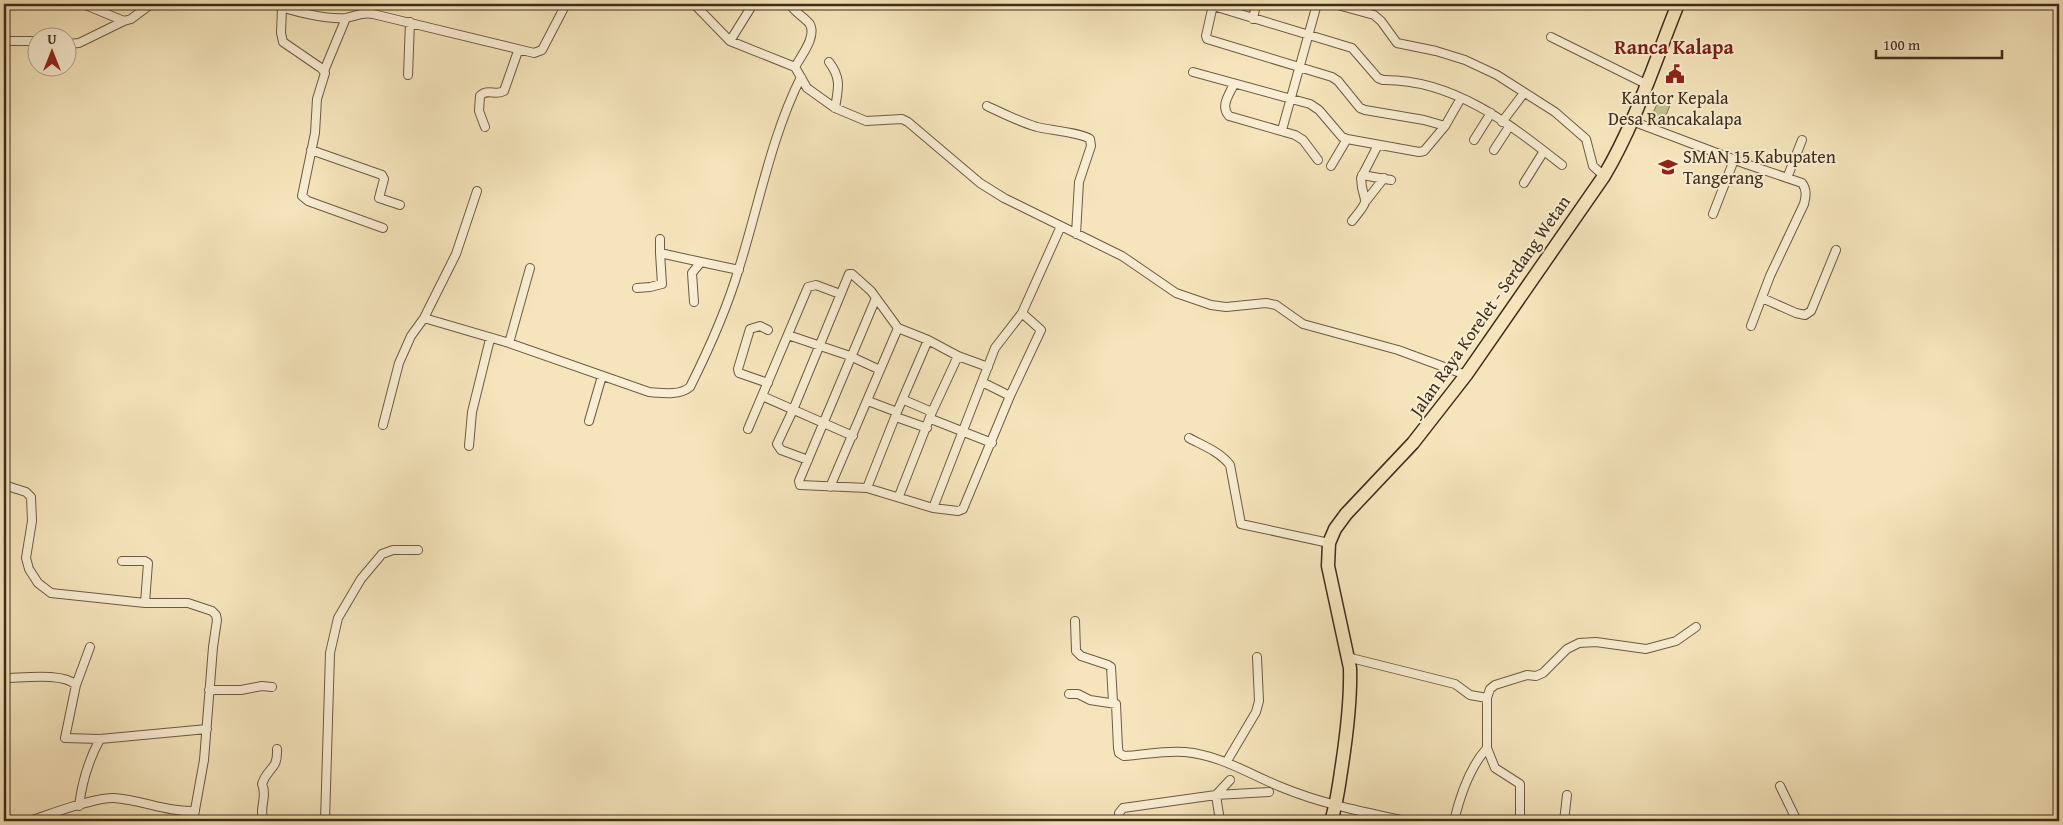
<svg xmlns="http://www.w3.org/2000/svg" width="2063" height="825" font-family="'Gentium Book Plus',serif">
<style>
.green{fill:#c1c38d;stroke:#807854}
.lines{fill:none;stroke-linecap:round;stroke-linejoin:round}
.street-casing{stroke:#6c5b42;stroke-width:10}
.primary-casing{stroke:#3e2d1a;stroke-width:15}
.street{stroke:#f9eed3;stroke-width:8}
.primary{stroke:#f6e5bc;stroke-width:12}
.labels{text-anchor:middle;stroke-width:4;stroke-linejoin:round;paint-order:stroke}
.poi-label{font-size:18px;fill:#3e2d1a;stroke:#f9eed3}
.street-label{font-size:18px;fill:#3e2d1a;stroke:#f9eed3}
.quarter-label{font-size:20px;font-weight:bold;fill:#7a1f14;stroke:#f9eed3}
</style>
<rect width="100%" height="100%" fill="#f6e5bc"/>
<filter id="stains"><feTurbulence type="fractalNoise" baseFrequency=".004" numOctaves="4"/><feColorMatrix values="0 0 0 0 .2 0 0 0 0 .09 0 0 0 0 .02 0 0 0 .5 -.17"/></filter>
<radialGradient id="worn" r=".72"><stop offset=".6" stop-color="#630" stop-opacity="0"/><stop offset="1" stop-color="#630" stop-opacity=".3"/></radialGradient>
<!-- green -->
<path class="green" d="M1660,98L1671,103L1662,125L1650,119Z"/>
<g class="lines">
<!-- street casing -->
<g class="street-casing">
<path id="street" d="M83,4L124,21L131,19L151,4
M274,4C289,11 329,20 346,18C356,16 362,12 373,14L534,53L542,50L566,4
M694,4L730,41L795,67L807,88L835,108L866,121L902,119L908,122L980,183L1004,198L1122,256L1176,293L1211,305L1226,307L1266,303L1276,305L1303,324L1398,350L1466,375
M790,4C794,12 803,16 809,23C818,35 801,56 795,67
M1207,4L1352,48L1378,78L1383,80C1453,79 1510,124 1562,165
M1334,4L1374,15L1381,21L1397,43L1436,51L1465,60L1497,75L1555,112L1586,139L1593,166L1604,176
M1213,5L1206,36L1207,39L1332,77L1338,81L1360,108L1365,110L1424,120L1445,126
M282,8L281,33L283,42L321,68L325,73L317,99L315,133L302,196L308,201L383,228
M1253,19L1256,4
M1551,37L1646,84
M4,41H38
M730,41L753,4
M68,44L79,43L124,21
M829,62C842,79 838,89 835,108
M324,71L346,18
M1193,72L1310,104L1319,110L1342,137L1347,139L1419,152L1424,151L1445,126L1461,98
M408,75L410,22
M1234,84C1229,95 1220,106 1229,116L1295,135L1303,140L1318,160
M987,106C1004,114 1020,122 1037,127C1050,130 1082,133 1090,139L1091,146L1079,182L1076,234
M1632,121L1746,164L1802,183C1807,190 1806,196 1804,204L1770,276L1751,326
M1502,122L1524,93
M485,127L479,111L480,96C487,88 496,96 504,91L518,51
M1282,130L1317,4
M1474,140L1491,113
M311,150L382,175L384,179L379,198L400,205
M1494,150L1509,127
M1331,166L1347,139
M1362,175L1391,180
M1787,178L1802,140
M1524,183L1544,151
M1366,201L1384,178
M1713,214L1734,160
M1352,221C1374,194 1362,206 1361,178L1378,145
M660,239V253
M637,288L650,287L662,284L660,253L701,262
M876,298L799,481L800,485L867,488L933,508L958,511L963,509L1010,396L1041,330L1022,313
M1762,298L1796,313L1805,315L1811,311L1836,250
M694,302L692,273L701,262L739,270
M424,318L509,343L649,392C662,393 679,396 690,387C709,349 727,309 739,268C759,205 771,137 801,77
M768,330L760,326L750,329L738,369L739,373L768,383
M788,335L850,356L880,370
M509,343L530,268
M982,382L1010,396
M762,396L853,436
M904,400L932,412
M868,401L897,412
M896,417L927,428
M931,419L992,443
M589,421L602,376
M383,425L399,363L411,336L424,318L456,254L477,191
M748,429L808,287L816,285L840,294
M1189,438C1204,446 1220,452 1230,465L1241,524L1329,543
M469,446L472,412L490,339
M808,460L781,450L777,444L793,410L849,274H852L871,291L898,328L928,340L958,356L988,367
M4,485L26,492L31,497L32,521L26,558L29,569L38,583L51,593L145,603H188L212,611L216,615L217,620L213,647L204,760L193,821
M830,487L898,328
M867,488L897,412L928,340
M899,496L932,412L958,356
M933,508L995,348L1022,313L1061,226
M122,561H145L148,563L145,603
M1075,621L1076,651L1081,656L1108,665L1111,667L1113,702
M4,649L5,635
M1347,657L1455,684L1470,695L1487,698
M4,678C22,678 63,672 76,685L65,738L100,739L207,729
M76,685L90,647
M209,690H241L262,686L272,687
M1069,694H1078L1090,700L1116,704L1118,748L1119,753L1124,756C1144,755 1165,750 1185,752C1220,755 1249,774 1281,787C1322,804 1364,812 1406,821
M1227,761L1256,712L1259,701L1257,657
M1780,786L1797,821
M79,806C82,782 88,761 100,739
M35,819C53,813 96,797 114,798C142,800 166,812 195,811
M264,821C258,809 268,797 262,784C268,766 278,771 277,749
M325,821L330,653L338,618L361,579L382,554L393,550H418
M1043,821H1054
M1120,821L1119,813L1123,808L1216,795L1269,792
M1220,821L1216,795L1230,780
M1454,821C1460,796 1469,768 1487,748
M1520,821V784L1495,768L1487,748V698L1490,689L1495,685L1527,675L1536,676L1543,673L1567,649L1579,643L1596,642L1646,649L1676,641L1696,627
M1564,821L1567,795"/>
</g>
<!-- primary casing -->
<g class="primary-casing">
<path id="primary" d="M1331,821C1337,803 1339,784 1342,765C1347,732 1351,701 1350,668L1328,566L1329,543L1335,529L1346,514L1413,443L1466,375L1604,176C1636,122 1655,61 1678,4"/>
</g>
<!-- street -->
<use href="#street" class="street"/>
<!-- primary -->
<use href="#primary" class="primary"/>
</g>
<!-- icons -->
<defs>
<g id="civic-bare" transform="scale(1.5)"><path d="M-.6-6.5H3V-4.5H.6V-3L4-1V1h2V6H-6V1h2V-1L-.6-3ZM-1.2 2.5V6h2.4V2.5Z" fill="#8f2418" stroke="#f9eed3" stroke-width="2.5" paint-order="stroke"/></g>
<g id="school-bare" transform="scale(1.5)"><path d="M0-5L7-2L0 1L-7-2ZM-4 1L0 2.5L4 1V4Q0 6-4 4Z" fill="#8f2418" stroke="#f9eed3" stroke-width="2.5" paint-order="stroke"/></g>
</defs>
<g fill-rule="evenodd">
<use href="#civic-bare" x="1675" y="74"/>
<use href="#school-bare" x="1668" y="167"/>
</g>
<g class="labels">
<!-- poi labels -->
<g class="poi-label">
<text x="1675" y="104">Kantor Kepala<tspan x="1675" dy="21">Desa Rancakalapa</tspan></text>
<text x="1683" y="163" text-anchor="start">SMAN 15 Kabupaten<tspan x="1683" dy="21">Tangerang</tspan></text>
</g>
<!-- street labels -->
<g class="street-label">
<text transform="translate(1490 306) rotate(-55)" y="6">Jalan Raya Korelet - Serdang Wetan</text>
</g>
<!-- quarter labels -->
<g class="quarter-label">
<text x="1674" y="54">Ranca Kalapa</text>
</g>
</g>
<!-- margin -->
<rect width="2063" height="825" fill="none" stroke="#f6e5bc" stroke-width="20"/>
<rect x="5" y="5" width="2053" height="815" fill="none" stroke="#3e2d1a" stroke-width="2.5"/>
<rect x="10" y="10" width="2043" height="805" fill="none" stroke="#3e2d1a"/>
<!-- north arrow -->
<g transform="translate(52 52)"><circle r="24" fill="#f9eed3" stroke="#aea189"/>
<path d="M0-4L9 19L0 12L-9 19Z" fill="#8f2418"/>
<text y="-8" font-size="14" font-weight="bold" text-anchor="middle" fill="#3e2d1a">U</text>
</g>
<!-- scale -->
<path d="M1876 50v8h126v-8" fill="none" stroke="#3e2d1a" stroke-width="2.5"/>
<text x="1883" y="50" font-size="15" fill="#3e2d1a" stroke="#f9eed3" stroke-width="4" paint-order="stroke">100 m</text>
<rect width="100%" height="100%" filter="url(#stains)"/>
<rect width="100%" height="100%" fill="url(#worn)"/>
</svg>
